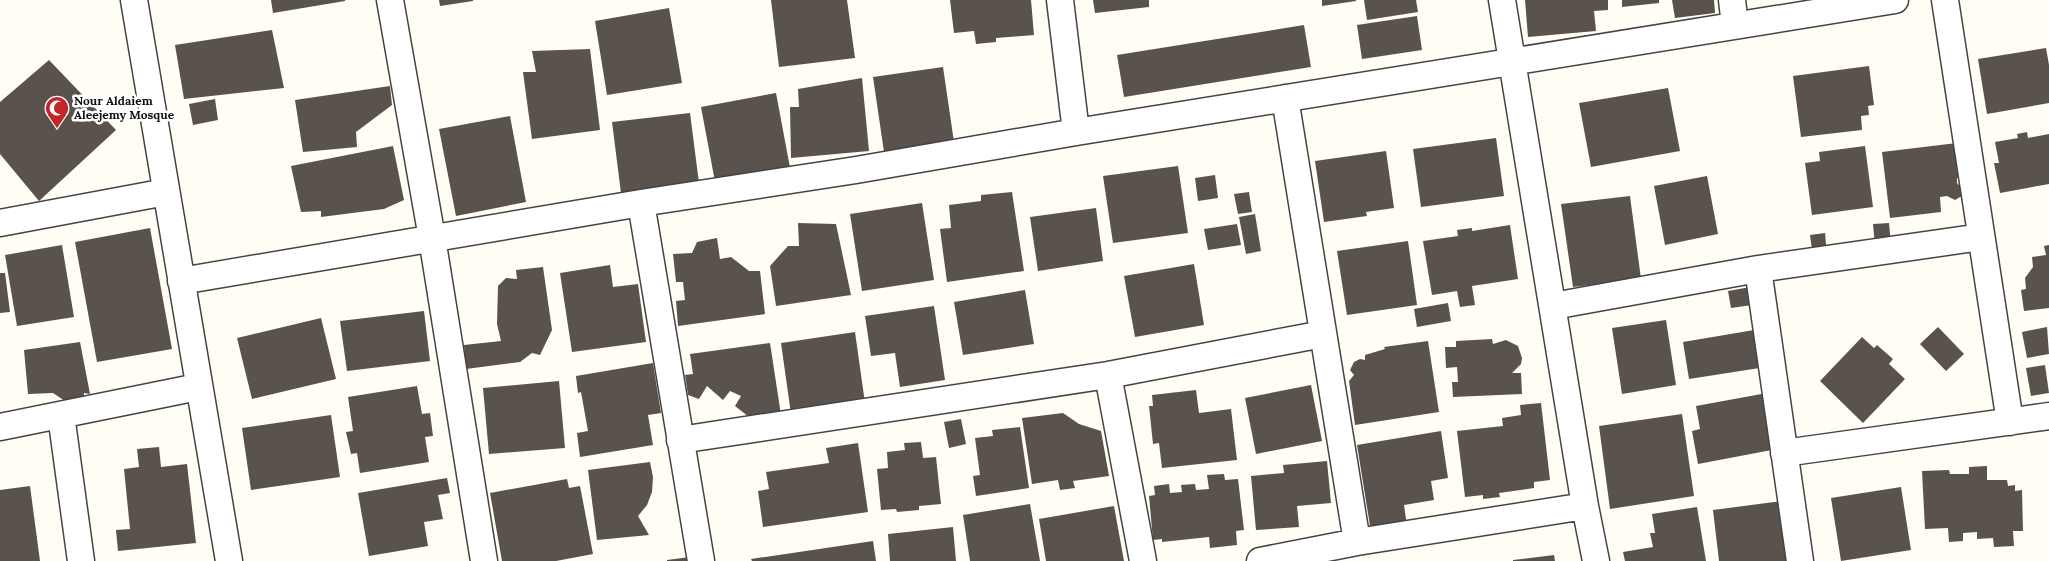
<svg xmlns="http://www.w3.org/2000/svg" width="2049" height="561" font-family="Lora,serif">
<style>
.building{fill:#5a524d}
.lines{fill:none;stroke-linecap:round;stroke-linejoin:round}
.street-casing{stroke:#444;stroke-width:29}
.street{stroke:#fff;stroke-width:26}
.labels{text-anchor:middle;stroke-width:5;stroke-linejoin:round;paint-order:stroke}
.poi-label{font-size:12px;font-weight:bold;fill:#111;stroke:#fff;text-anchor:start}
</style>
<rect width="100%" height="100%" fill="#fffdf4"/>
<!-- building -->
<path class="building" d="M271,0H345V1L273,13Z
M439,0H473V1L440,6Z
M771,0H847L855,58L779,67Z
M950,0H1031L1034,35L996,38V42L976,44L974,31L954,33Z
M1093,0H1149V7L1095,13Z
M1322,0H1356V1L1322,6Z
M1364,0H1416L1418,12L1367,20Z
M1525,0H1608V10L1594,11L1596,31L1528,37Z
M1622,0H1659V3L1622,7Z
M1672,0H1714L1715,13L1675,18Z
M669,8L682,83L607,95L595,21Z
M1417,16L1422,50L1362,59L1357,25Z
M1304,25L1311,67L1124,97L1117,55Z
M272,30L284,88L184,99L175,45Z
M2046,48L2049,65V103L1987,114L1978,59Z
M590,49L600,130L532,139L523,72H536L532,51Z
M49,60L116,130L39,201L0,154V102Z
M1869,66L1874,105L1868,106L1869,115L1861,116L1862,130L1801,137L1793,76Z
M943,67L954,142L884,152L873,77Z
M862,78L869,151L791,158L790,107H799L798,89Z
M390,86L392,105L356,132L357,147L303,152L295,100Z
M1668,88L1680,151L1591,167L1579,103Z
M776,93L791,173L716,187L701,107Z
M215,99L218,120L193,125L189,104Z
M690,113L700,191L622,201L612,122Z
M510,116L526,202L456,216L439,129Z
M2027,132L2028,138L2049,134V184L2000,193L1994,163H1999L1995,142L2018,138L2017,134Z
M1496,138L1504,196L1421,207L1413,149Z
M1957,143L1961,177L1957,178V183L1961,188L1962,196L1955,200L1947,196L1940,197L1941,212L1890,218L1882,152Z
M393,146L404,200L384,209L321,217V211L301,212L291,166Z
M1865,146L1873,207L1812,215L1805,163L1820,161L1819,152Z
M1386,151L1394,208L1366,212L1367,216L1324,222L1315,161Z
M1178,166L1188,233L1113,243L1103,176Z
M1215,175L1218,198L1198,201L1195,178Z
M1707,176L1718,234L1665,245L1654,186Z
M1012,192L1024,271L947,282L940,229L951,228L949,205L981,201V195Z
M1249,192L1252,212L1238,214L1234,194Z
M1630,196L1641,279L1573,287L1561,204Z
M922,203L934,280L862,291L850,214Z
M1096,208L1103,261L1038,271L1030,217Z
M1255,214L1261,251L1246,254L1239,217Z
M798,223L836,224L851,295L776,306L770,266L788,246H799Z
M1889,223L1891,244L1875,246L1873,224Z
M1237,224L1241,245L1208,250L1204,229Z
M1510,225L1518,279L1472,286L1475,305L1460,307L1457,291L1432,295L1423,241L1458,236L1457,230L1472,228V231Z
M150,228L172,349L97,362L75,242Z
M1825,233L1827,255L1813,257L1810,235Z
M717,238L720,259L731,257L749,271H760L765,314L678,326L676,301L685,300L683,282H676L673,254L692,253L697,242Z
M1408,241L1417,305L1347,315L1337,251Z
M62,245L74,317L17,326L5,255Z
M2049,245V308L2024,311L2021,290L2026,289L2025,278L2033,267L2032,257L2046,255L2044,246Z
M1194,264L1204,325L1135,337L1124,276Z
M610,265L613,287L638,284L646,342L572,352L560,273Z
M543,267L552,330L540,355L532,353L520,362L466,369L464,345L501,341L497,324L498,286L506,278L517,279L516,270Z
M0,273H5L10,312L0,313Z
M1756,286L1759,304L1731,308L1728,291Z
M1025,290L1034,344L963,355L954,302Z
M1448,303L1451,321L1417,327L1414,309Z
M934,306L945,380L900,387L895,353L871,356L865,316Z
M424,311L430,361L347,371L340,321Z
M321,318L336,379L252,399L237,338Z
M1666,320L1676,385L1622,394L1612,328Z
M1938,327L1964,354L1946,371L1920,344Z
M2047,327L2049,354L2027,358L2022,332Z
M1760,329L1766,367L1689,379L1683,342Z
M855,332L865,403L791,414L781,343Z
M1862,337L1874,348L1877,345L1893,359L1889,364L1905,379L1863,423L1820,381Z
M1492,339L1493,344L1506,340L1518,346L1522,358L1521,364L1512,373H1521L1522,394L1453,397L1452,382H1458L1457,367L1446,368L1445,347H1456V341Z
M1428,341L1439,412L1355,425L1349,381L1354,375L1350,370L1354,362L1360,359L1365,360V355L1385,349L1384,347Z
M80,342L90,394L84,393V406L74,407L53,393L28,394L24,350Z
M770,343L781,415L749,417L735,406L741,396L730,391L723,400L707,386L699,399L688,395L685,375L693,374L690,354Z
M653,363L661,413L648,415L653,445L580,457L577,433L588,431L581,392L578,393L576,376Z
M2045,365L2049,393L2031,396L2026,368Z
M559,381L565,448L489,454L483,388Z
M1311,385L1322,441L1256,454L1245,398Z
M417,386L422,414L430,413L433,436L425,437L429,462L360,473L357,453L351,454L346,432L353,431L348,397Z
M1196,390L1199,413L1231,409L1237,460L1162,468L1159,443L1153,444L1149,406H1153L1152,395Z
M1767,393L1777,449L1698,464L1692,431L1700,429L1696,406Z
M1541,403L1550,480L1534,482V488L1499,493L1500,497L1483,499V495L1465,497L1457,431L1503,426L1502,418L1521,415L1520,405Z
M1063,413L1079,424L1101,431L1109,476L1073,481L1075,488L1060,490L1058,480L1032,484L1022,418Z
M1682,414L1694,496L1610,509L1599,426Z
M331,415L340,477L251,490L242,428Z
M961,419L966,444L949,448L944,422Z
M1020,427L1029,488L976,496L973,476L980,475L975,438L993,436L992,430Z
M1441,431L1448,478L1431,481L1434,500L1404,505L1407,526L1371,532L1357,445Z
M921,442L923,458L936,457L941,504L919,506V510L897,512L896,509L881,510L877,469L888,468L887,452L905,450L904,443Z
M858,443L868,512L763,527L758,491L769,489L766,472L829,463L826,448Z
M159,447L161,467L187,464L196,543L118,551L116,530L130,529L124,469L139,467L137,449Z
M1327,461L1331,503L1297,506L1299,527L1256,530L1251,476L1284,473L1283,465Z
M650,462L653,477L652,492L647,505L638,516L649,535L597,540L588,470Z
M1987,466V480H2007L2008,486L2015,485V491L2022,490L2023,531H2013L2014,546L1994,547L1993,538L1977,539V532L1963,533V541L1949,542L1948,528L1925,529L1922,471L1949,470L1950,474H1969V467Z
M1224,474L1225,480L1238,479L1244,530L1236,531L1237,545L1210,548L1209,537L1162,542V539L1153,540L1149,496L1155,495L1154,486L1169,484L1170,493L1182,492L1181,485L1195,484L1196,490L1209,489L1207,475Z
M447,478L450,493L438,495L443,519L424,522L428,546L369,556L358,493Z
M567,479L569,488L580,486L593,554L556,561H502L490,493Z
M30,486L40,561H0V490Z
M1901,487L1911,550L1841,561L1831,498Z
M1782,501L1790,561H1719L1713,510Z
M1030,504L1040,561H970L963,515Z
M1114,506L1124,561H1046L1039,519Z
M1697,507L1706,561H1625L1623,552L1653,547L1650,533H1655L1652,514Z
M953,527L956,561H890L888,534Z
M873,541L876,561H752L751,559Z
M1554,555L1555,561H1513V560Z
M690,557V561H667V560Z"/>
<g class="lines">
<!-- street casing -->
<g class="street-casing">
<path id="street" d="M134,0L229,561
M390,0L432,238L484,561
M1060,0L1076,132
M1502,0L1585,506L1596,561
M1732,0L1735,25
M1945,0L2010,422
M1285,98L1357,542
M641,203L701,561
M0,223L166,192
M1758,269L1800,561
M181,281L641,203L856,170L1076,132L1895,0
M1553,306L1758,269L1981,237
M1108,375L1143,561
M61,415L81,561
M0,427L198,387
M680,440L1108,375L1323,334
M1784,453L2049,416
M1260,561L1357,542L1585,506"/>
</g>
<!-- street -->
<use href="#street" class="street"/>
</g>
<!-- icons -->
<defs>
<g id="mosque-pin" transform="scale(1.25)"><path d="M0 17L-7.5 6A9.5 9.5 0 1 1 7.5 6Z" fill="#c3262a" stroke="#fff"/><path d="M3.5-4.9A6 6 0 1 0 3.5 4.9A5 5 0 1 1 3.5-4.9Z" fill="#fff"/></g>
</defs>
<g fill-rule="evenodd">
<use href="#mosque-pin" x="57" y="108"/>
</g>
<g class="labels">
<!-- poi labels -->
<g class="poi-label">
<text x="74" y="105">Nour Aldaiem<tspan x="74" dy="14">Aleejemy Mosque</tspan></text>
</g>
</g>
</svg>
